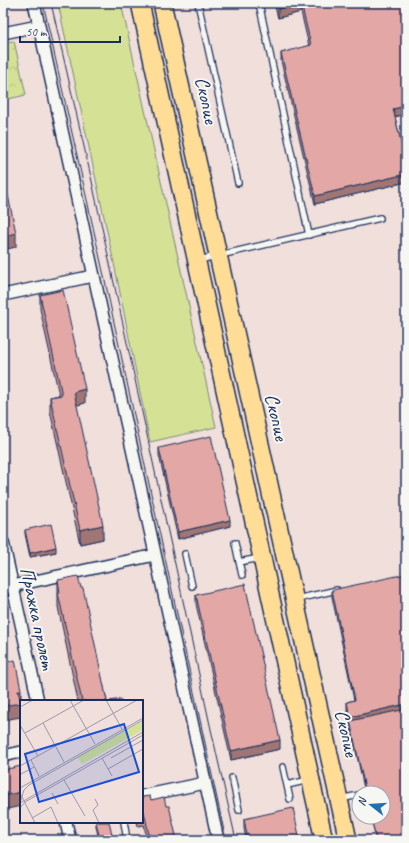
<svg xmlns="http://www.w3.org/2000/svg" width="409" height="843" font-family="Caveat,sans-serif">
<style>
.grass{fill:#d5e295;stroke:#78887a}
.park{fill:url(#park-crowns);stroke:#78887a}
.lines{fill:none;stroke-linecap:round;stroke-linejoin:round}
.lane-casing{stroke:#1b2f5e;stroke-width:8}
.street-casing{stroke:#1b2f5e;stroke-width:14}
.primary-casing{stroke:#1b2f5e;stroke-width:20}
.lane{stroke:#f6f6f2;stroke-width:5.5}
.street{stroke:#f6f6f2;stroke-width:11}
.primary{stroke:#ffdd96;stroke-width:17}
.tram{stroke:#1b2f5e;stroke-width:1}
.wall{fill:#c3908e;stroke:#1b2f5e}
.shaded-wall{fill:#9f7674;stroke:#1b2f5e}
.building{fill:#e3a8a5;stroke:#1b2f5e}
.labels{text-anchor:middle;stroke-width:4;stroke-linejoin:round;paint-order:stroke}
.street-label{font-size:20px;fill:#1b2f5e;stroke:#f6f6f2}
.inset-road{fill:none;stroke:#9b99a9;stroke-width:1}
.view{fill:#1d4ed8;fill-opacity:0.15;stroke:#1d4ed8;stroke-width:2}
.inset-edge{fill:none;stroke:#1b2f5e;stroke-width:2}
</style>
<defs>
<pattern id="park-crowns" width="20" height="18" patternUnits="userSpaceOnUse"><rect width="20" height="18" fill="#d5e295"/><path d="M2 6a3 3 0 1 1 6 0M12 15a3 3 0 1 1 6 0" fill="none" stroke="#b6c283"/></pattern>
</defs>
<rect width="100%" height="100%" fill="#f0dfdb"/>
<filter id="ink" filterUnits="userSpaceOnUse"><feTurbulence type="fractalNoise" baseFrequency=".025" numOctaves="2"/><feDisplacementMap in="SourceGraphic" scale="8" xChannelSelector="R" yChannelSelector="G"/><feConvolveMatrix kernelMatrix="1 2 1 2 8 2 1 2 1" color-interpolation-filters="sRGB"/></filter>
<g filter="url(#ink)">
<!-- grass -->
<path class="grass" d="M58,3H121L216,427L150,442L115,268Z"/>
<!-- park -->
<path class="park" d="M14,41L26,95L8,99L3,75V43Z"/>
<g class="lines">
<!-- lane casing -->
<g class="lane-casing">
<path id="lane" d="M198,3L238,183
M259,3L309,235
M199,260L380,218
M235,543L242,575
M185,554L192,586
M239,562L260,558
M297,599L337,590
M283,767L290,799
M232,778L239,810
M287,785L309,780
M340,799L359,795
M124,822L127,840"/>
</g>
<!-- street casing -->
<g class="street-casing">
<path id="street" d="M34,3L218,840
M3,33L38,26
M3,295L93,276
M3,542L38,701
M3,588L155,555
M3,756L21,752
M142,796L205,783
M66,822L70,840"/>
</g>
<!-- primary casing -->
<g class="primary-casing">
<path id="primary" d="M140,3L324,840
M162,3L348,840"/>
</g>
<!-- lane -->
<use href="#lane" class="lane"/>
<!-- street -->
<use href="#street" class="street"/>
<!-- primary -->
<use href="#primary" class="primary"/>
<!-- tram -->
<path class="tram" d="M43,3L104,276L226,840
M51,3L91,177L210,725L236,840"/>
</g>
<!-- wall -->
<path class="wall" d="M274,3H406V114L395,117L406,163V182L315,204L281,61V53L309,46L301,12L278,18Z
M40,295L85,403L76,405L103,539L80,544L50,411V397L59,395L40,309Z
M159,448L230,526L178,539L159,455Z
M25,530L56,552L30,557L25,534Z
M58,580L81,588L107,701H78L58,607Z
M332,590L406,840H376L371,817H383V793H365L347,709V702L354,700L332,597Z
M196,595L280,749L231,760L196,604Z
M3,618L5,628V633H3Z
M142,797L151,800L166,806L177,840H147L144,825L138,826L137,822H142Z
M244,819L300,840H246L244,828Z
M96,822L113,840H99L96,826Z"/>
<!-- shaded-wall -->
<path class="shaded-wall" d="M301,3V12L278,18V9Z
M406,106V114L393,117V109Z
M406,174V182L315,204V196Z
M16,233V247L3,250V236Z
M85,389V403L74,406V392Z
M230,520V526L178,539V532Z
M103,525V539L80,544V530Z
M56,547V552L30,557V553Z
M21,690V717L3,720V706L18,691Z
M406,704V711L350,721V724V717Z
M280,740V749L231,760V751Z
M21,792V806L3,810V796Z"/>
<!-- building -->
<path class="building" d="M276,3H406V106L393,109L406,163V174L315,196L281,53L311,45L301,3L278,9Z
M3,172L16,233L3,236Z
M63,290L85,389L74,392L103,525L80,530L50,397L62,395L40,295Z
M211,436L230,520L178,532L159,448Z
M51,524L56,547L30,553L25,530Z
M406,574V704L350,717L347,702L355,700L332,590Z
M78,576L81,588H83L107,701H82L58,593H60L58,580Z
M245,584L280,740L231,751L196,595Z
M3,618L5,628H3Z
M15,660L21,690L18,691L21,703L3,706V663Z
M121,699V701H110Z
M406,709V840H376L371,817H383V793H366L350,721Z
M21,766V792L3,796V770Z
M150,796L151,800L164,797L166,806H169L177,840H150L144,811L142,812V797Z
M293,808L300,840H248L244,819Z
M96,822H109L113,840H100Z
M31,837V840H19Z"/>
</g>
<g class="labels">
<!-- street labels -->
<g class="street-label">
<text transform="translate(207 100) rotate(78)" y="7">Скопие</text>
<text transform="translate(277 417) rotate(77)" y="7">Скопие</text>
<text transform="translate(38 618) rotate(78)" y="7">Пражка пролет</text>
<text transform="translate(347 733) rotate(77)" y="7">Скопие</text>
</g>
</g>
<!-- overview -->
<g transform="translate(20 700)">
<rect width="123" height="123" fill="#f0dfdb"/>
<path d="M123,21V30L62,64L57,57Z" fill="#d5e295"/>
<path class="inset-road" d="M50,0L75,44M86,0L102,29M0,7L13,0M23,23L44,62M0,25L18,56M5,33L64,0M82,58L92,76M91,58L123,40M11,60L19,76M0,66L117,0M88,69L123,49M1,74L14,67M44,80L65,116M0,88L123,18M0,93L15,123M32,93L38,104M75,99L78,105L73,110L79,123M0,103L123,32M0,103L4,90L9,85L123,20M0,108L5,102L123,35M12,118L31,107L38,123"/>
<path class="view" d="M104,24L119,72L19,102L5,54Z"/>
<rect width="123" height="123" class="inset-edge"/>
</g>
<!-- margin -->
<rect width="409" height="843" fill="none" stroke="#f6f6f2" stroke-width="16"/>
<rect x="8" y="8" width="393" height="827" fill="none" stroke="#1b2f5e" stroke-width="1.5" filter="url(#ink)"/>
<!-- north arrow -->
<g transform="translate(371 805) rotate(287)"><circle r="19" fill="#f6f6f2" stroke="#9ea6b7"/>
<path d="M0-3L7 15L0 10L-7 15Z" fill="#1f6fb2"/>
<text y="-6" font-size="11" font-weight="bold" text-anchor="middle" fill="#1b2f5e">N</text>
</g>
<!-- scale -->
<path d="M20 36v6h100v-6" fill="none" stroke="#1b2f5e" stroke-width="2"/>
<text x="26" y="36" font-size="12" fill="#1b2f5e" stroke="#f6f6f2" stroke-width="3" paint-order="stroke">50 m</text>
</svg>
